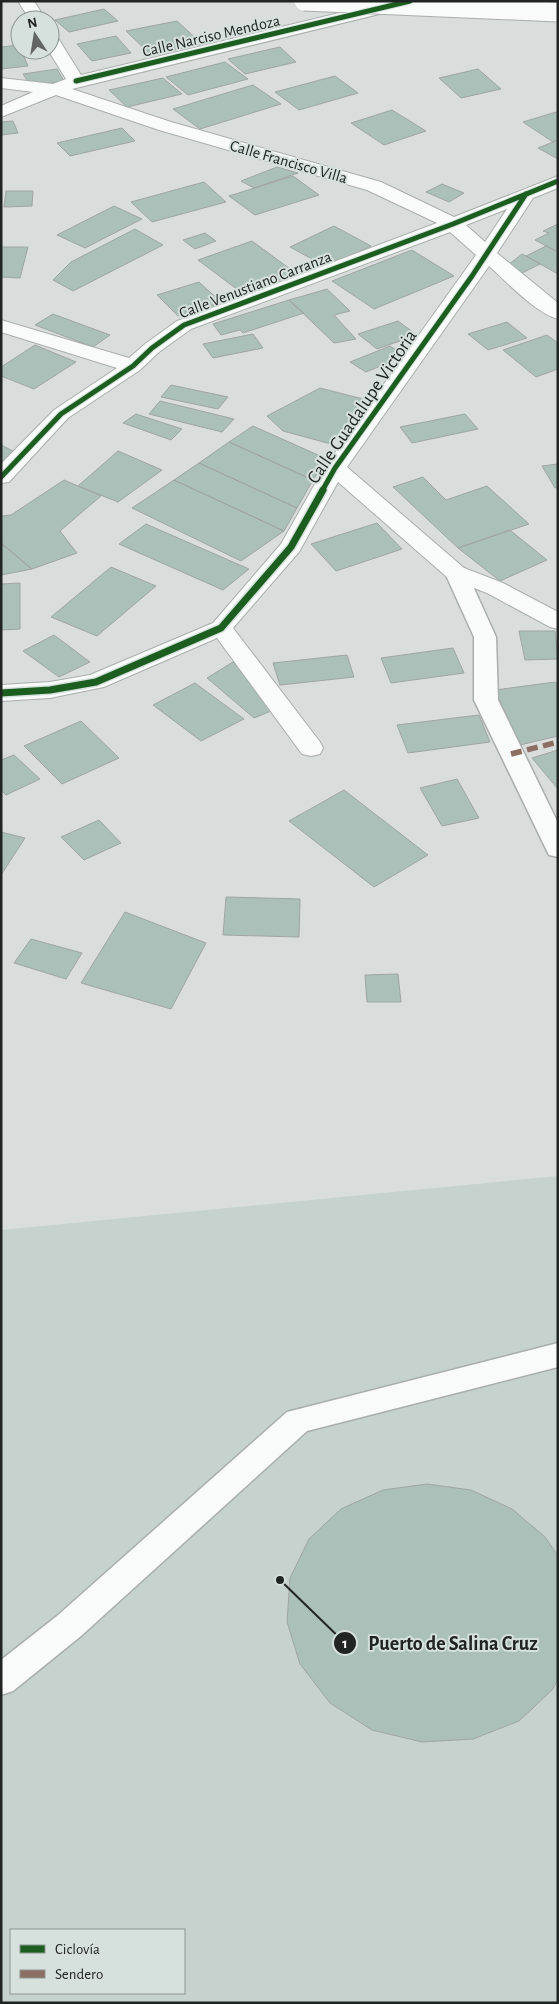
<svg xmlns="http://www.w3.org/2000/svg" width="559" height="2004" font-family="'Alegreya Sans',sans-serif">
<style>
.built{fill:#c5d2cd;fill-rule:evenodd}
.building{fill:#aac0b9;stroke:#a0a5a3}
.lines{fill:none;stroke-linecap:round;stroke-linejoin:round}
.lane-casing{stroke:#a9aeac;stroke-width:3}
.street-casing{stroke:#a9aeac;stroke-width:2}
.lane{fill:#f9fafa;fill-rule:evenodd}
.street{fill:#f9fafa;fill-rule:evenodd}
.primary-bridge-casing{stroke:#a9aeac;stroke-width:21;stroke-linecap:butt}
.primary-bridge{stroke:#f9fafa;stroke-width:19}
.quiet{stroke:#8d6e63;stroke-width:5.5;stroke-dasharray:11 5.5;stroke-linecap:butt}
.cycleway-far1-casing{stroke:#d6e1dd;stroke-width:7}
.cycleway-casing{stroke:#d6e1dd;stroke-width:10}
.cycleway-far1{stroke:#1b5e20;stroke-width:5}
.cycleway{stroke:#1b5e20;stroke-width:7}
.labels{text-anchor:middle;stroke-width:4;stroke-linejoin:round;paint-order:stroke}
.far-street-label{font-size:16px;fill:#202422;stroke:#d6e1dd}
.street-label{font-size:19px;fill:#202422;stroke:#d6e1dd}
.leader{fill:none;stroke:#202422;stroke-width:2}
.callout-dot{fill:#202422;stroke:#d6e1dd;stroke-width:2}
.mark-label{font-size:15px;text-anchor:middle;font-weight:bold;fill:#fff}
.callout-label{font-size:20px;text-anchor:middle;font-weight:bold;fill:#202422;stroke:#d6e1dd;stroke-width:4;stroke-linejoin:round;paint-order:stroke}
</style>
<rect width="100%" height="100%" fill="#d9dedc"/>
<!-- built -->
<path class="built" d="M558,1176V2003H1V1230ZM11,1930H184V1993H11Z"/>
<!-- building -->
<path class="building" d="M104,9L118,21L69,32L55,20Z
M177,21L202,44L151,55L126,31Z
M116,36L131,53L92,61L77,44Z
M19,45L28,66L1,69V47Z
M280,47L296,62L245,74L228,59Z
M225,62L248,79L188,95L166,77Z
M57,69L64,81L31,86L23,74Z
M478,69L501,89L461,98L439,78Z
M335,76L358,93L299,110L275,92Z
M163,78L182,94L127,107L109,90Z
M253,85L281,104L200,129L173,109Z
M392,110L426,131L384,145L351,123Z
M556,112L558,113V140L553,142L523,122Z
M13,121L18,133L1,135V122Z
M122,128L135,141L70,156L57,143Z
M558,140V159L538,148Z
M277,167L298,173L254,188L241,181Z
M293,176L319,195L255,215L229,196Z
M204,182L226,202L152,222L131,202Z
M442,184L464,193L449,202L426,192Z
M6,191H33L32,206L4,207Z
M114,206L142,219L85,248L57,235Z
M558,224V252L535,240L549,233L543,231Z
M334,226L371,246L327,267L290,247Z
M135,229L163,245L73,291L53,280L71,262Z
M205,233L216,241L195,249L183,240Z
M252,241L297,274L242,293L198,260Z
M546,246L558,252V274L526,256Z
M1,247H28L20,278L1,277Z
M412,250L454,276L374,309L332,281Z
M522,254L526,256L540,264L522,273L508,265Z
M199,282L222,303L178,316L157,295Z
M327,289L350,311L334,315L356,339L334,343L289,300Z
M289,300L304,313L243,333L240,330L221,335L213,324Z
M53,314L110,335L93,347L35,325Z
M398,321L417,335L377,349L358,334Z
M507,322L527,338L488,350L468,334Z
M253,334L263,348L213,358L203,344Z
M547,335L558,343V369L536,377L503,350Z
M35,345L76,362L34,389L1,376V367Z
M390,346L405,356L366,372L350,362Z
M171,385L228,397L218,409L161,397Z
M320,388L367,400L331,444L283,431L267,416Z
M160,401L234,419L222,432L149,414Z
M136,414L182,429L171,440L123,423Z
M465,414L478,429L412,443L400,427Z
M253,426L327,459L313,480L229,442Z
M229,442L313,480L297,508L199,463Z
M1,445L17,453L1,462Z
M118,451L162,470L118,502L78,486Z
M199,463L297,508L284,531L174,480Z
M558,464V487L555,488L542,466Z
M423,477L446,500L487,486L529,524L458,548L393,487Z
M64,480L101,496L60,531L77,553L32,569L1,543V516L11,515Z
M174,480L284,531L241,561L132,508Z
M377,523L402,549L336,571L311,544Z
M146,524L249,569L223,590L119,544Z
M510,530L547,560L500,581L458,548Z
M1,543L32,569L1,575Z
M111,567L156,586L97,636L51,617Z
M20,583V629L1,630V584Z
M519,631H555L558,659L525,660Z
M54,635L90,662L59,677L23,651Z
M453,648L464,673L391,683L381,658Z
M347,655L354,677L280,685L273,663Z
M233,662L276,709L254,718L207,678Z
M555,682L558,685V736L520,745L495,690Z
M195,683L244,719L201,741L153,705Z
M479,715L490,742L408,753L397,725Z
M81,721L119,758L62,784L24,746Z
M558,750V789L532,758Z
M14,755L40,779L6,795L1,790V760Z
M457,779L479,818L442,826L420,788Z
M344,790L428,855L374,887L289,821Z
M99,820L121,843L84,860L61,837Z
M1,832L25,838L1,875Z
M226,897L300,899L299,937L223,935Z
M125,912L206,943L171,1009L81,983Z
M31,939L82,953L66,979L14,963Z
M398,974L401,1002H367L365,975Z
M427,1484L471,1490L512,1509L545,1537L558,1556V1680L552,1690L519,1721L473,1739L422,1742L372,1730L330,1703L300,1664L287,1622L290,1578L309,1539L341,1509L383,1490Z"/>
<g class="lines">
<!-- lane casing -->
<g class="lane-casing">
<path id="lane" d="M456,566L464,568L467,573L496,637L498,700L558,823V857L549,855L546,849L474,700V637L445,573L448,568Z
M558,1343V1367L307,1431L81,1636L13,1691L1,1695V1660L57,1616L287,1412Z"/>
</g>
<!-- street casing -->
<g class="street-casing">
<path id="street" d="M18,1H34L46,20H30Z
M389,1H404L406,4L404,8L72,89L171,122L381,182L454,217L558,176V188L533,198L497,253L558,303V319C535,313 506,281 489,266L347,467L464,568L503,583L558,612V629L550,627L487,593L448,578L338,482L299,552L233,628L320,742L323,748L320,754L311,756L302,754L217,638L104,687L50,698L1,701V685L50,682L90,675L213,623L281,544L324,468L476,255L450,232L191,329L159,352L140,370L68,418L9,482L1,483V464L54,410L117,368L1,332V320L129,358L145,344L177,321L437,223L367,190L159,130L56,95L1,117V106L33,92L1,88V78L53,84L66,79L48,50L50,34L56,35L81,75ZM507,209L485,242L466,225Z"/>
</g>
<!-- lane -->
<use href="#lane" class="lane"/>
<!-- street -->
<use href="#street" class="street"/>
<!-- primary-bridge casing -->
<g class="primary-bridge-casing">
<path id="primary-bridge" d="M304,1L558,12"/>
</g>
<!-- primary-bridge -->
<use href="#primary-bridge" class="primary-bridge"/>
<!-- quiet -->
<path class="quiet" d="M511,754L558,742"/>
<!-- cycleway-far1 casing -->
<g class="cycleway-far1-casing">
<path id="cycleway-far1" d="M76,81L410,1
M1,477L61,414L133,366L152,348L184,325L453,224L558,181
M322,491L335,468L472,276L526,194"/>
</g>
<!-- cycleway casing -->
<g class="cycleway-casing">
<path id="cycleway" d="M1,693L50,690L96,682L221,628L291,547L323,490"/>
</g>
<!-- cycleway-far1 -->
<use href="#cycleway-far1" class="cycleway-far1"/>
<!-- cycleway -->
<use href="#cycleway" class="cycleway"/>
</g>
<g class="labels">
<!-- far-street labels -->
<g class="far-street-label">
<text transform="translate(211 35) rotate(-13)" y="6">Calle Narciso Mendoza</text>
<text transform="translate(289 161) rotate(16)" y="6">Calle Francisco Villa</text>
<text transform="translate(255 284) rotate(-21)" y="6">Calle Venustiano Carranza</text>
</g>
<!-- street labels -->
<g class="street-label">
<text transform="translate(361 406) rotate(-56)" y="7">Calle Guadalupe Victoria</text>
</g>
</g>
<!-- callouts -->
<path class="leader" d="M280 1580L345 1643"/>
<g class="callout-dot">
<circle cx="280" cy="1580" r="5"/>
<circle cx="345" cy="1643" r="12"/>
</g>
<g class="mark-label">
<text x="345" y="1648">1</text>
</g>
<g class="callout-label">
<text x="453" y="1650">Puerto de Salina Cruz</text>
</g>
<!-- border -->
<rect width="559" height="2004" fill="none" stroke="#202422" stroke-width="5"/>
<!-- legend -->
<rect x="10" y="1929" width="175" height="65" fill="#d6e1dd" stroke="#8d9592"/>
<rect x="20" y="1945" width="25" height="8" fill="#1b5e20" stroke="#8d9592"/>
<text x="55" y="1954" font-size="15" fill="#202422">Ciclovía</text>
<rect x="20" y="1970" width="25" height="8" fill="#8d6e63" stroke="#8d9592"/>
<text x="55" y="1979" font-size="15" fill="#202422">Sendero</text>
<!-- north arrow -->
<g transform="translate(35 35) rotate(348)"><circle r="24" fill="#d6e1dd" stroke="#8d9592"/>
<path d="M0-4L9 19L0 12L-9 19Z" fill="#616563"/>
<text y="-8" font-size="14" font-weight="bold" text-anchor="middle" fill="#202422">N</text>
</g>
</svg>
